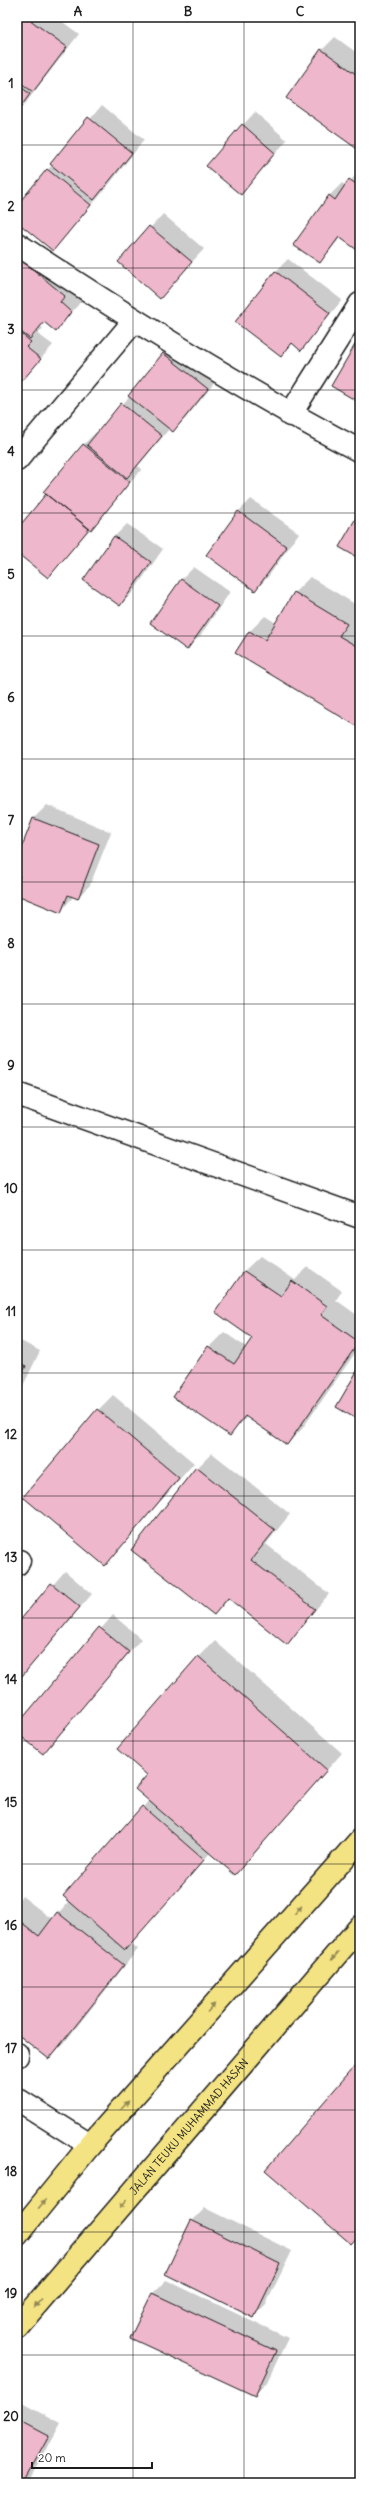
<svg xmlns="http://www.w3.org/2000/svg" width="377" height="2500" font-family="Delius,sans-serif">
<style>
.shadow{fill:#0003}
.building{fill:#efb7cc;stroke:#1c1c1c}
.lines{fill:none;stroke-linecap:round;stroke-linejoin:round}
.minor-casing{stroke:#1c1c1c;stroke-width:25}
.trunk-casing{stroke:#1c1c1c;stroke-width:25}
.minor{stroke:#fff;stroke-width:22}
.trunk{stroke:#f4e382;stroke-width:22}
.oneway{fill:#938954}
.grid{fill:none;stroke:#1c1c1c;stroke-width:1;stroke-opacity:0.55}
.labels{text-anchor:middle;stroke-width:4;stroke-linejoin:round;paint-order:stroke}
.street-label{font-size:11px;fill:#1c1c1c;stroke:#fff}
.neatline{fill:none;stroke:#1c1c1c;stroke-width:1.5}
.grid-label{font-size:13px;text-anchor:middle;font-weight:bold;fill:#1c1c1c}
</style>
<rect width="100%" height="100%" fill="#fff"/>
<filter id="ink" filterUnits="userSpaceOnUse"><feTurbulence type="fractalNoise" baseFrequency=".025" numOctaves="2"/><feDisplacementMap in="SourceGraphic" scale="8" xChannelSelector="R" yChannelSelector="G"/><feConvolveMatrix kernelMatrix="1 2 1 2 8 2 1 2 1" color-interpolation-filters="sRGB"/></filter>
<g filter="url(#ink)">
<!-- shadow -->
<path class="shadow" d="M17,17H56L79,34L17,114Z
M335,37L360,55V149L322,50Z
M102,105L144,140L103,192L53,249L17,220V207Z
M255,112L287,140L241,194L243,125Z
M360,170V251L341,237L320,262L329,196L342,183L346,186Z
M163,214L204,249L160,297L120,261Z
M30,244L83,299L56,331L45,322L41,327L43,328L38,334L53,345L22,380L17,376V258Z
M288,259L342,300L301,350L293,343L281,356L237,322L276,271Z
M177,341L220,376L186,418L173,431L170,428L138,466L142,469L48,577L17,552V531L47,493L45,492L84,444L96,432L98,433Z
M251,499L299,533L268,577L255,590L238,512Z
M127,524L163,549L133,592L120,605L114,537Z
M194,567L230,592L200,636L187,648L181,580Z
M310,577L360,607L354,620L360,624V723L358,726L236,653L250,631L265,616L276,623L294,593Z
M47,805L111,832L90,885L77,898L74,896L60,912L17,894V886L21,875L17,873V862L34,818Z
M260,1256L295,1280L308,1267L342,1291L336,1300L360,1317V1346L302,1429L287,1444L248,1416L230,1434L209,1347L224,1332L247,1348L253,1338L217,1312L244,1271Z
M17,1339L40,1351L17,1398Z
M113,1395L194,1463L105,1564L98,1410Z
M212,1453L290,1514L266,1544L329,1594L287,1643L230,1598L214,1614L197,1468Z
M65,1571L92,1594L17,1682V1626Z
M113,1615L141,1639L43,1753L17,1731V1727Z
M215,1641L342,1753L235,1874L210,1853L131,1943L138,1949L64,2043L49,2058L17,2033V1901L22,1896L53,1920L70,1901L65,1896L150,1800L199,1657Z
M205,2208L292,2251L266,2304L253,2317L192,2221Z
M166,2280L288,2338L267,2382L255,2395L132,2338L153,2293Z
M22,2402L61,2423L28,2483H17V2406Z"/>
<!-- building -->
<path class="building" d="M17,17H26L67,47L33,92L17,80Z
M321,49L360,77V151L286,98Z
M17,84L30,94L17,112Z
M88,117L132,153L94,200L50,164Z
M242,124L275,153L241,195L206,166Z
M47,169L91,205L53,251L17,222V205Z
M349,179L360,187V252L339,237L320,263L293,245L329,195L335,200Z
M149,226L192,262L160,299L118,262Z
M17,256L65,296L60,302L71,312L56,332L44,322L30,339L17,329Z
M275,271L330,313L301,351L292,343L281,357L235,322Z
M17,330L31,342L26,347L41,359L22,381L17,377Z
M360,336V403L331,386Z
M163,353L208,389L173,432L128,396Z
M121,403L162,436L127,478L87,445Z
M83,444L130,482L91,530L43,492Z
M46,494L89,529L48,578L17,553V529Z
M238,511L287,547L255,591L206,555Z
M360,511V559L339,547Z
M114,536L151,562L120,606L83,580Z
M181,579L218,606L187,650L150,623Z
M294,592L347,624L339,636L360,648V723L358,727L235,653L249,631L265,640Z
M33,818L99,844L78,899L68,895L61,913L17,895V883L20,876L17,874V859Z
M244,1271L281,1296L292,1281L327,1306L321,1315L359,1342L287,1445L245,1416L230,1436L173,1397L208,1346L234,1364L252,1338L215,1312Z
M17,1362L26,1366L17,1384Z
M360,1366V1421L336,1407Z
M97,1409L179,1478L105,1566L23,1497Z
M196,1467L275,1530L251,1560L315,1609L287,1645L228,1598L214,1615L131,1550Z
M51,1583L80,1607L17,1682V1624Z
M99,1627L129,1652L43,1754L17,1733V1725Z
M198,1656L327,1770L235,1875L135,1789L147,1775L117,1749Z
M142,1806L204,1860L125,1950L63,1896Z
M57,1912L124,1965L49,2059L17,2034V1919L39,1936Z
M360,2060V2234L351,2244L265,2170Z
M191,2220L280,2264L254,2318L165,2274Z
M152,2293L276,2351L255,2396L130,2338Z
M17,2419L49,2436L23,2483H17Z"/>
<g class="lines">
<!-- minor casing -->
<g class="minor-casing">
<path id="minor" d="M17,244C129,318 242,389 360,451
M290,415L360,304
M17,460L134,321
M17,1094L360,1217
M17,1564L19,1561
M17,2054V2056
M17,2099L90,2145"/>
</g>
<!-- trunk casing -->
<g class="trunk-casing">
<g id="trunk">
<path d="M17,2235L90,2145L360,1840"/>
<path id="s1" d="M17,2327L360,1927"/>
</g>
</g>
<!-- minor -->
<use href="#minor" class="minor"/>
<!-- trunk -->
<use href="#trunk" class="trunk"/>
</g>
<!-- one-way arrows -->
<defs><path id="oneway-solid" d="M-6-.8H1V-3.2L6.5 0L1 3.2V.8H-6Z"/></defs>
<g class="oneway">
<use href="#oneway-solid" transform="translate(298 1910) rotate(-48)"/>
<use href="#oneway-solid" transform="translate(335 1956) rotate(131)"/>
<use href="#oneway-solid" transform="translate(211 2008) rotate(-48)"/>
<use href="#oneway-solid" transform="translate(125 2105) rotate(-48)"/>
<use href="#oneway-solid" transform="translate(42 2204) rotate(-51)"/>
<use href="#oneway-solid" transform="translate(123 2204) rotate(131)"/>
<use href="#oneway-solid" transform="translate(38 2303) rotate(131)"/>
</g>
</g>
<!-- grid -->
<path class="grid" d="M133,17V2483M244,17V2483M17,145H360M17,268H360M17,390H360M17,513H360M17,636H360M17,759H360M17,882H360M17,1004H360M17,1127H360M17,1250H360M17,1373H360M17,1496H360M17,1618H360M17,1741H360M17,1864H360M17,1987H360M17,2110H360M17,2232H360M17,2355H360"/>
<g class="labels">
<!-- street labels -->
<g class="street-label">
<text dy="4" stroke="none"><textPath href="#s1" startOffset="264">JALAN TEUKU MUHAMMAD HASAN</textPath></text>
</g>
</g>
<!-- margin -->
<rect width="377" height="2500" fill="none" stroke="#fff" stroke-width="44"/>
<!-- scale -->
<path d="M32 2462v6h120v-6" fill="none" stroke="#1c1c1c" stroke-width="2"/>
<text x="38" y="2462" font-size="12" fill="#1c1c1c" stroke="#ffffff" stroke-width="3" paint-order="stroke">20 m</text>
<rect x="22" y="22" width="333" height="2456" class="neatline"/>
<g class="grid-label">
<text x="78" y="16">A</text>
<text x="188" y="16">B</text>
<text x="300" y="16">C</text>
<text x="11" y="88">1</text>
<text x="11" y="211">2</text>
<text x="11" y="334">3</text>
<text x="11" y="456">4</text>
<text x="11" y="579">5</text>
<text x="11" y="702">6</text>
<text x="11" y="825">7</text>
<text x="11" y="948">8</text>
<text x="11" y="1070">9</text>
<text x="11" y="1193">10</text>
<text x="11" y="1316">11</text>
<text x="11" y="1439">12</text>
<text x="11" y="1562">13</text>
<text x="11" y="1684">14</text>
<text x="11" y="1807">15</text>
<text x="11" y="1930">16</text>
<text x="11" y="2053">17</text>
<text x="11" y="2176">18</text>
<text x="11" y="2298">19</text>
<text x="11" y="2421">20</text>
</g>
</svg>
